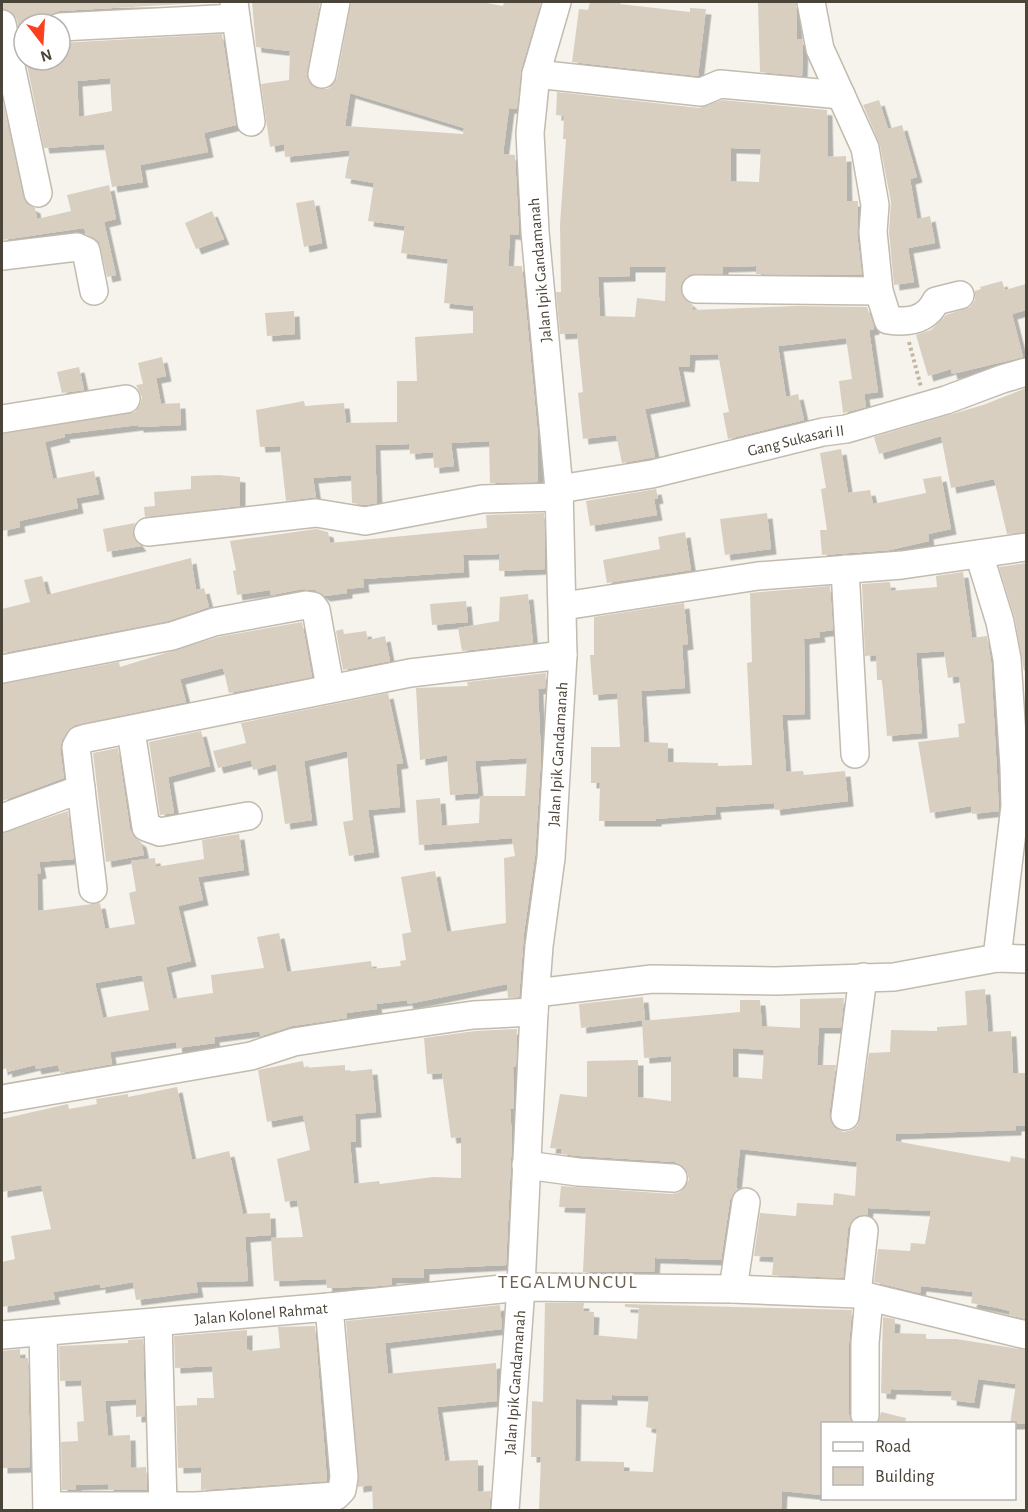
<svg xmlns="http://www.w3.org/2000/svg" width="1028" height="1512" font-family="'Alegreya Sans',sans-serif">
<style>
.building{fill:#d8cfc1;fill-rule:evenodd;filter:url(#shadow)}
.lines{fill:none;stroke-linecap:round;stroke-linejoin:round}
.minor-casing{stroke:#c2bbae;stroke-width:30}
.path{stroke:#c4b79f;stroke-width:4;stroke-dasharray:3 3;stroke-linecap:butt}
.minor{stroke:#fff;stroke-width:27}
.labels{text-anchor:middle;stroke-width:5;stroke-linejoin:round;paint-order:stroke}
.street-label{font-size:16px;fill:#4b4439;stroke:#fff}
.quarter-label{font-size:20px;letter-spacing:1.5px;fill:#6e6250;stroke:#fff}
</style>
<defs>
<filter id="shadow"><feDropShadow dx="5.5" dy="5.5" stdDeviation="0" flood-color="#0004"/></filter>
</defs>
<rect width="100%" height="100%" fill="#f6f3ec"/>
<!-- building -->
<path class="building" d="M2,2H219L59,11L51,14L45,22L24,24V52L17,20L13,13L2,9Z
M252,2L320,3L307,72L311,85L320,89H328L337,78L351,2H482L503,6L504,2H541L521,70L517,109L509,108L503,154L515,155L519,235L510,234L508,266H522L538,437V482L490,483L489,441L451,443L454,466L434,468L433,452L410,454L409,444L375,445L377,503L365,505L352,503L351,475L313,478L316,497L286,501L280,446L260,447L256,410L304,401L305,406L344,403L346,423L397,422V381H417L415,337L473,333V306L444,303L448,259L401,253L405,226L368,221L374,183L345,178L350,150L285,157L284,144L270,147L261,84L289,80L290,51L256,47ZM350,93L464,128L463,134L345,126Z
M590,2H621L620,4L690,12V8L706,9L698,76L572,62L579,9L588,10Z
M758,2H796L797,39H802L803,42L802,76L760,72Z
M222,34L236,125L204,133L208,152L140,165L143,182L112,187L104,144L44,148L26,60H60V43ZM110,78L112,111L79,117L77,81Z
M557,92L699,108L722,100L827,110L828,157L846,156L847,201H858L857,234L862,275L756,274V266L723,267V274L689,275L682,282L680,289L683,297L692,304L693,310L797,306L867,307L874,326V329L869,330L878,392L864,394L866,407L843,413L839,381L852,379L846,338L778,346L786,397L798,394L804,420L728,439L723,413L729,412L718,354L690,355L689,367L678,366L685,401L645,409L655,457L622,463L616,435L583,439L578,393L583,392L577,333L560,334L556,292H561L560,224L566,139H563L564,116L556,115ZM731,148L761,149L759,182L731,181ZM630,267H666L665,301L637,298L635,317L600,316L598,277L630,276Z
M2,97L23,196L27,204L35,208L37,219L71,211L67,195L109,185L116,219L104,222L116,275L107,277L99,242L86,234L84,228L2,240Z
M879,100L888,129L902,125L917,177L910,179L917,219L930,216L935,243L908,248L914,282L894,285L889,232L891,202L880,145L863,105Z
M314,200L322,243L304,247L296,203Z
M212,211L224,239L196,249L185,223Z
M1002,281L1005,290L1026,284V310L1012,314L1023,357L952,374L951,369L928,376L916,335L931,330L946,315L970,307L975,300V291L981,289L980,287Z
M294,311L295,334L267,336L265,313Z
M162,357L166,376L156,378L161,404L180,403L181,425L138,427V425L64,434L65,437L45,442L53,479L94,471L99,494L76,498L78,508L19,521L20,527L2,531V434L135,412L140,405L142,397L136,385L143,384L138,363Z
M79,367L84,390L62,393L57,372Z
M1026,388V532L1007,534L994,479L951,488L941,436L879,454L874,437L983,405Z
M841,449L848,493L870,490L873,504L926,493L923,479L941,476L951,529L928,534L929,541L890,550L822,555L820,530H827L821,489L826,488L820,453Z
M219,475L240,477V506L145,517L144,507L155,506L154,492L191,489V476Z
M656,489L658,498L654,499L657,515L590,526L586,501Z
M544,513L545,569L499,571V554L463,555L464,572L363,579L364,587L347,589V593L325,596L315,590L303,589L271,595L270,590L237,595L233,571L236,570L230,541L316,529L328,532L330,543L487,528L486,515Z
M767,513L771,549L725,555L720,519Z
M135,523L132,534L141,546L107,552L103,529Z
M685,532L691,570L607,583L603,560L660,549L658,537Z
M191,558L196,590L204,588L209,607L168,621L2,653V609L30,602L24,580L42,576L47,595Z
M1026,563V670L1024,671L1015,619L999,567Z
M963,572L972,638L987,636L991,661L999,811L972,814L971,806L930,813L918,742L959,737L958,724L965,723L959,676L948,678L944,651L916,653L922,733L887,736L882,680H877L876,655L865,656L862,584L890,582L891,591L937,587L936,576Z
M830,586L833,630L819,632L820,637L804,639L805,714L782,715L786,772L803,771L804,775L845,771L848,801L775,810L774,803L715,807L716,814L656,819V821H599L600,783H591V747H620L617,693L593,695L590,655H594V617L684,603L688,644L682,645L685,688L641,691L644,742L668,743V762L718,763V766L752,765L747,663L752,662L750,593Z
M528,594L533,643L462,651L458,628L499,621L500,597Z
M466,601L468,622L432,625L430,604Z
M302,622L312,677L229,693L223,668L180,679L186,702L75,725L62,740L60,749L64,778L2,801V684L119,662L120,667L218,637Z
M343,629L344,634L366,631L368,640L385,636L390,661L343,670L336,631Z
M546,673L545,688L538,689L541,756L535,856L524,933L519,997L508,998L507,984L408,1004L407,1000L376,1004L377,1009L346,1013L347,1018L292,1026L261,1036L259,1031L214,1037L215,1043L177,1048L176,1042L110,1052L112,1064L60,1073L58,1065L36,1069L35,1065L7,1072L6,1068L2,1070V833L68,811L74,859L39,862L41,873L37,874L38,911L100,903L105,929L135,924L129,893L136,891L131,861L155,858L156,867L204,859L202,840L239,834L244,870L198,877L203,900L178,906L191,961L166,967L173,999L213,993L211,975L264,968L257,937L279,933L287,972L371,961L372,969L401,966L400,961L406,960L402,934L411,932L401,877L435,871L447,932L506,923L504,858L515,856L512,838L419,845L416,800L440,798L442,826L479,823L480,796H525L527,758L475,761L478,793L450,795L447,755L420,760L416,688L468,686L467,682ZM142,975L149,1010L103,1018L95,983Z
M388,693L403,763L396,764L400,807L368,810L374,852L349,856L343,822L353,820L347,751L304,761L312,820L285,824L276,764L253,770L251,760L218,768L213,751L246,743L241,723Z
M201,731L210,766L168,777L174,813L160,815L149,742Z
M118,748L130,829L134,837L141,842L144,855L106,862L93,753Z
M985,989L988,1032L1011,1031L1013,1073H1026V1126H1016V1130L896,1134L895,1141L1010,1162L1011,1156L1026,1159V1319L1009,1315L1010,1311L998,1308L971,1303L973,1292L921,1286L920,1293L874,1282L878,1249L910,1251L911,1243L925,1244L931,1211L868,1208L867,1215L857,1216L848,1228L843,1278L772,1275L774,1257L754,1256L760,1213L796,1216L797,1203L833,1205L834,1193L855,1196L857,1162L740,1149L736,1187L738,1189L730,1200L721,1260L655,1258L654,1272H583L586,1208L559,1207L561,1186L672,1194L680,1192L689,1180L687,1171L675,1162L580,1156L561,1154L562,1149L550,1148L560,1094L587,1097V1061L638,1060V1097L671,1101V1056L644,1058L642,1021L740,1012V1000H760L762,1026L800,1028V999L844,998L841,1028H819L817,1065H836L829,1115L835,1128L844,1132L852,1130L858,1125L869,1053L890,1052L891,1030L937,1031V1027L967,1025L965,991ZM733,1048L764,1050L762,1079L733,1077Z
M643,997L645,1020L581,1028L579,1004Z
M517,1029L516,1066L513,1067L514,1108L510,1109L512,1137L506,1265L424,1269V1278H391L392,1285L378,1286L327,1288L326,1279L274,1281L271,1238L303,1237L297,1200L285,1202L277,1159L310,1150L303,1115L267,1122L258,1070L303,1061L304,1068L345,1065V1072L372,1069L376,1112L355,1114L356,1142H350L354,1184L379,1181L380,1184L433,1177L461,1178V1137L451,1138L442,1073L427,1074L424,1038L475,1031Z
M177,1087L192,1160L229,1151L243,1214L270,1213L271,1235L245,1237L248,1281L196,1282L198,1292L136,1300L133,1282L100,1288V1284L53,1292L55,1299L2,1307V1262L15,1259L11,1236L51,1229L41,1185L2,1192V1119L68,1104L69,1109L97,1104L96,1099L128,1094V1097Z
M545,1303H584L583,1311L594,1312L593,1335L637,1339L639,1308L625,1307V1304L852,1310L849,1343V1415L852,1424H822V1495L782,1491L781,1510H539L541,1457H531L532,1401L543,1402ZM612,1395L649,1396L646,1427L657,1429L653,1472L624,1471V1462L575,1461L576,1399L612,1400Z
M500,1305L502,1329L385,1343L388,1374L496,1363L497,1401L437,1407L445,1461L478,1460V1492L491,1491L489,1509L373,1510L372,1485L358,1487L346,1321Z
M883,1317L895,1319L894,1333L926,1334V1339H956L1026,1350V1424H1010L1016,1384L978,1379L974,1403L951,1400L952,1391L891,1389L890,1394L881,1393Z
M315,1326L327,1481L201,1490V1467L178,1468L176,1406L197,1405V1398H214L212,1366L175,1368L174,1336L247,1330V1349L251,1351L280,1348L278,1327Z
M143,1339L145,1416L136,1417V1399L105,1401L108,1436L130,1435L131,1468L146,1467L147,1490H108V1484L76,1485V1490H62L61,1442L78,1441L77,1422L84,1421L81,1380L60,1381L59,1346L128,1343V1340Z
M20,1349V1358H28L30,1467L2,1468V1351Z
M881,1412L906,1418L905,1424H878Z"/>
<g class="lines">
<!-- minor casing -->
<g class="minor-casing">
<g id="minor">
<path d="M811,2L820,49L865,148L875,205L873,232L879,291L888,320C908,323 926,321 936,301L960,295"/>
<path d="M236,18L251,122"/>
<path d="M2,24L38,193"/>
<path d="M60,27L236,18L234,2"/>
<path d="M322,74L336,2"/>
<path d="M536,74L701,92L720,84L841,95"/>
<path d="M2,256L77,247L86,251L94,291"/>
<path d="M696,289L879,291"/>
<path d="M2,419L126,399"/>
<path id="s1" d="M559,489L652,474L823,432L846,429L946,400L1002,379L1026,372"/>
<path d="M148,532L316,513L365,521L482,499L560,497"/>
<path d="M979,554L1000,622L1007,659L1014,767L1015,806L997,958"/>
<path d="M845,569L855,754"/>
<path d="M564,606L758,576L902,565L1026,547"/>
<path d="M2,669L172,636L214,622L306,605L313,606L316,610L330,687"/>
<path d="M131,731L146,827L160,832L248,816"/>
<path d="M81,789L93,889"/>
<path d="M2,818L81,789L76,747L80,740L87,738L410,673L563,655"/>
<path d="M536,993L652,979L775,981L894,977L997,958L1026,959"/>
<path d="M2,1099L251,1056L294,1042L377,1029L473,1015L534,1012"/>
<path d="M845,1116L863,977"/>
<path d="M526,1165L578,1172L673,1178"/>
<path d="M733,1289L746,1202"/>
<path d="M857,1294L864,1230"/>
<path d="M158,1322L163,1505"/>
<path d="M43,1332L47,1510"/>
<path id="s2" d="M2,1335L329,1307L521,1287L733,1289L857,1294L1026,1335"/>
<path d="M865,1415V1343L869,1297"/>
<path d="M47,1506H196L336,1496L342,1490L344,1477L329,1307"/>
<path id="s3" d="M505,1510L521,1287L534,1012L539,946L551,858L563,655L559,489L535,232L530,133L536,74L557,2"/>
</g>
</g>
<!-- path -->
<path class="path" d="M909,342L921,387"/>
<!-- minor -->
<use href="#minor" class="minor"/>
</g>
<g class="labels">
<!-- street labels -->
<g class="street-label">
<text transform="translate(539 270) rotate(-95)" y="6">Jalan Ipik Gandamanah</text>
<text dy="6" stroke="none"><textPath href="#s1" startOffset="242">Gang Sukasari II</textPath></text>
<text dy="6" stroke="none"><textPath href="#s3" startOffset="758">Jalan Ipik Gandamanah</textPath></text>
<text dy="6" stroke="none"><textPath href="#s2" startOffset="260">Jalan Kolonel Rahmat</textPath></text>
<text dy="6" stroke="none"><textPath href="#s3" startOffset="128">Jalan Ipik Gandamanah</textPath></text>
</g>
<!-- quarter labels -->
<g class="quarter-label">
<text x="568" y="1288">TEGALMUNCUL</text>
</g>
</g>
<!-- border -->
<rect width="1028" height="1512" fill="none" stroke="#4b4439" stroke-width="6"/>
<!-- legend -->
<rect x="821" y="1422" width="195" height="78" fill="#ffffff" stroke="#b7b4b0" stroke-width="1.5"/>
<rect x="833" y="1442" width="30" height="9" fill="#ffffff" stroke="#b7b4b0" stroke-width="1.5"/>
<text x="875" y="1452" font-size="18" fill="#4b4439">Road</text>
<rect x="833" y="1467" width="30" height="18" fill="#d8cfc1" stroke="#b7b4b0" stroke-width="1.5"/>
<text x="875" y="1482" font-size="18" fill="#4b4439">Building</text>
<!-- north arrow -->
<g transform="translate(42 42) rotate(163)"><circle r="28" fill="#ffffff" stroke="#b7b4b0" stroke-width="1.5"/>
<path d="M0-4.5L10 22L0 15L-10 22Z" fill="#fc3f1d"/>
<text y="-9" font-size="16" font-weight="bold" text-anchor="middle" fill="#4b4439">N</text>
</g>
</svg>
